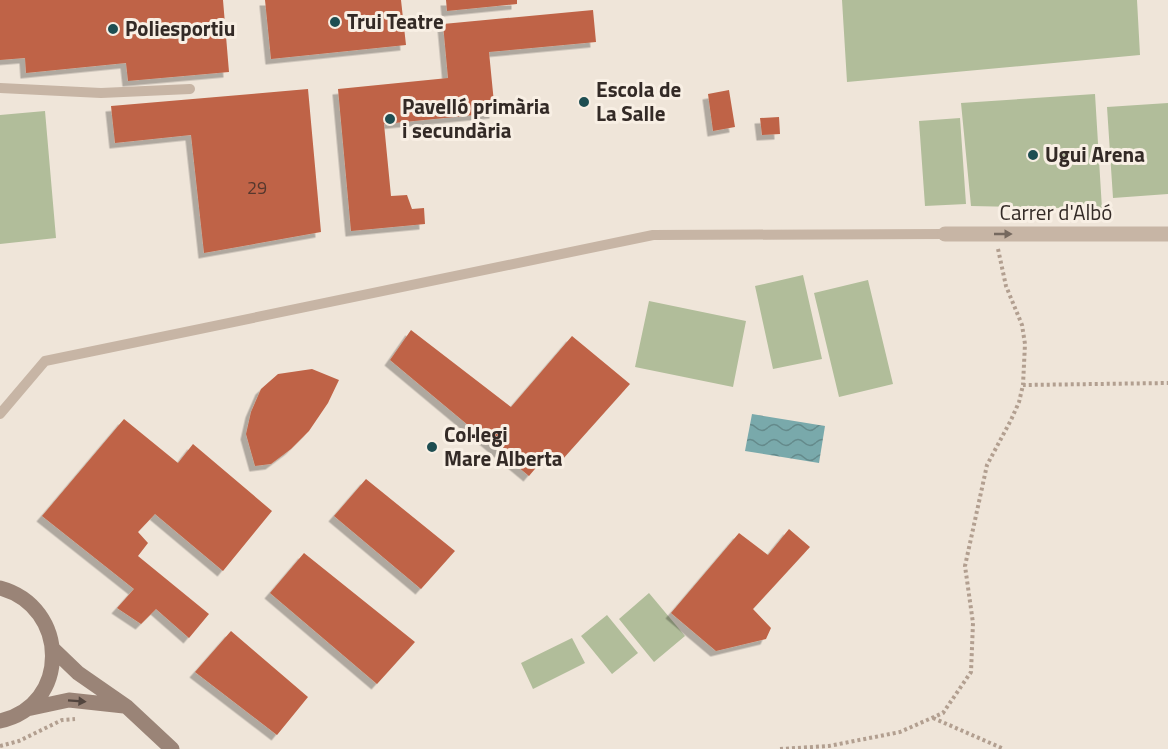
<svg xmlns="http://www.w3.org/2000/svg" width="1168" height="749" font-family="'Titillium Web',sans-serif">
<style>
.pitch{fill:#b1bd9a}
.water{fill:url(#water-waves)}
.building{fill:#bf6447;filter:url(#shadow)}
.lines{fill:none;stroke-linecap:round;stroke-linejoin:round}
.path{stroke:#b29f90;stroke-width:4;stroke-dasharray:3 3;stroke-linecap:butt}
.lane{stroke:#c7b5a5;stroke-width:10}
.street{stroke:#c7b5a5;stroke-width:15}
.secondary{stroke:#9a8477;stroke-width:15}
.oneway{fill:#76695f}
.oneway2{fill:#52453e}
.poi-dot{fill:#1e4e52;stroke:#f8efe4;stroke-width:2}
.labels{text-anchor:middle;stroke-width:6;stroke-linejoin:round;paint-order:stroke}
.number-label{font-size:18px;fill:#56382e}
.poi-label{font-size:21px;font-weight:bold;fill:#332a26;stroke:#f8efe4;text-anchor:start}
.street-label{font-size:21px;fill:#332a26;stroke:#f8efe4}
</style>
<defs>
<pattern id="water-waves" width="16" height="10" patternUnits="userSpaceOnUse" patternTransform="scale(1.5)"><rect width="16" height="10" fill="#79a9ab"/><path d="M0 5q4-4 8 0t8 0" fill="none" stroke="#648a8b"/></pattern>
<filter id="shadow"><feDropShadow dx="-5.5" dy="5.5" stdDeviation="0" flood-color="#0004"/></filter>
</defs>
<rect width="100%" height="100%" fill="#efe5d9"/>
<!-- pitch -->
<path class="pitch" d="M842,0H1137L1140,55L847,82Z
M1095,94L1102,209L971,206L961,103Z
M1168,103V194L1113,198L1107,107Z
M45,111L56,238L0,244V115Z
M960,118L966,204L925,206L919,121Z
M803,275L822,359L773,369L755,286Z
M868,280L893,384L839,397L814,293Z
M649,301L746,321L733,387L635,367Z
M649,593L685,636L654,662L619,619Z
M607,615L638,653L612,674L581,636Z
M572,638L585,663L533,689L521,663Z"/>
<!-- water -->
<path class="water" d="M752,414L825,426L819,463L745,451Z"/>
<!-- building -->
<path class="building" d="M0,0H223L229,72L128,81L126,63L26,73L25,58L0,60Z
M265,0H401L406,45L271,59Z
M446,0H517V4L447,11Z
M593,10L596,42L489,52L495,113L384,124L391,196L407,195L412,209L424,208L425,224L351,231L338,89L448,78L443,24Z
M308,89L321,232L204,253L191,135L115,143L111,106Z
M729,90L735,127L713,131L708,94Z
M779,117L780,134L762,135L760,118Z
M411,330L511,407L572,336L630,384L562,460L550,451L529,476L390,360Z
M312,369L339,380L328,403L309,431L291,449L271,464L255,466L246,434L251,412L261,389L278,374Z
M124,419L178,463L193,444L272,511L223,571L155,514L138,532L148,543L138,556L209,614L189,638L156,609L141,624L117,608L134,589L42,516Z
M366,479L455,551L421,589L334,516Z
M789,529L810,547L753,609L771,628L766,639L716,651L671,613L739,533L768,555Z
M304,553L415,642L377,684L270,593Z
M231,631L308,697L277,735L195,672Z"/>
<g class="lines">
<!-- path -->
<path class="path" d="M998,249L1006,286L1022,325L1025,344L1023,385
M933,718L1004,749
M0,746L19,741L62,720L75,719
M780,749L829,746L900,732L943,713L971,672L973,623L965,566L987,465L1011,420L1019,402L1023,385L1168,383"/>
<!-- lane -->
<path class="lane" d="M0,88L101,93L190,89
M0,414L45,361L653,235L945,234"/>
<!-- street -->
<path class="street" d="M945,234H1168"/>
<!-- secondary -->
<path class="secondary" d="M0,588C70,607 70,706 0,721
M53,649L78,673L127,707L172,749
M27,709L69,700L124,706"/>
</g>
<!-- one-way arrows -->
<defs><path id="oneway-solid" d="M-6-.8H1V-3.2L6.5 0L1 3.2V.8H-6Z" transform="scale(1.5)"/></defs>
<use class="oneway" href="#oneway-solid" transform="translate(1003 234)"/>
<use class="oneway2" href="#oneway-solid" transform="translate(77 701) rotate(4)"/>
<!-- markers -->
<g class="poi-dot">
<circle cx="335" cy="22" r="6"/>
<circle cx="113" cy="29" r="6"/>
<circle cx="584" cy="102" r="6"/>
<circle cx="390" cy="119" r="6"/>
<circle cx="1033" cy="155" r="6"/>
<circle cx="432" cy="447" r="6"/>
</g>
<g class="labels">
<!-- number labels -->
<g class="number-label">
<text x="257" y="194">29</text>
</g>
<!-- poi labels -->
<g class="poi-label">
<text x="347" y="29">Trui Teatre</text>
<text x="125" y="36">Poliesportiu</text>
<text x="596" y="97">Escola de<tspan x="596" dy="24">La Salle</tspan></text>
<text x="402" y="114">Pavelló primària<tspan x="402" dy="24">i secundària</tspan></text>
<text x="1045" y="162">Ugui Arena</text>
<text x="444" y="442">Col·legi<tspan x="444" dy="24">Mare Alberta</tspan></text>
</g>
<!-- street labels -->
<g class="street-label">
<text x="1056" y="220">Carrer d'Albó</text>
</g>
</g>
</svg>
